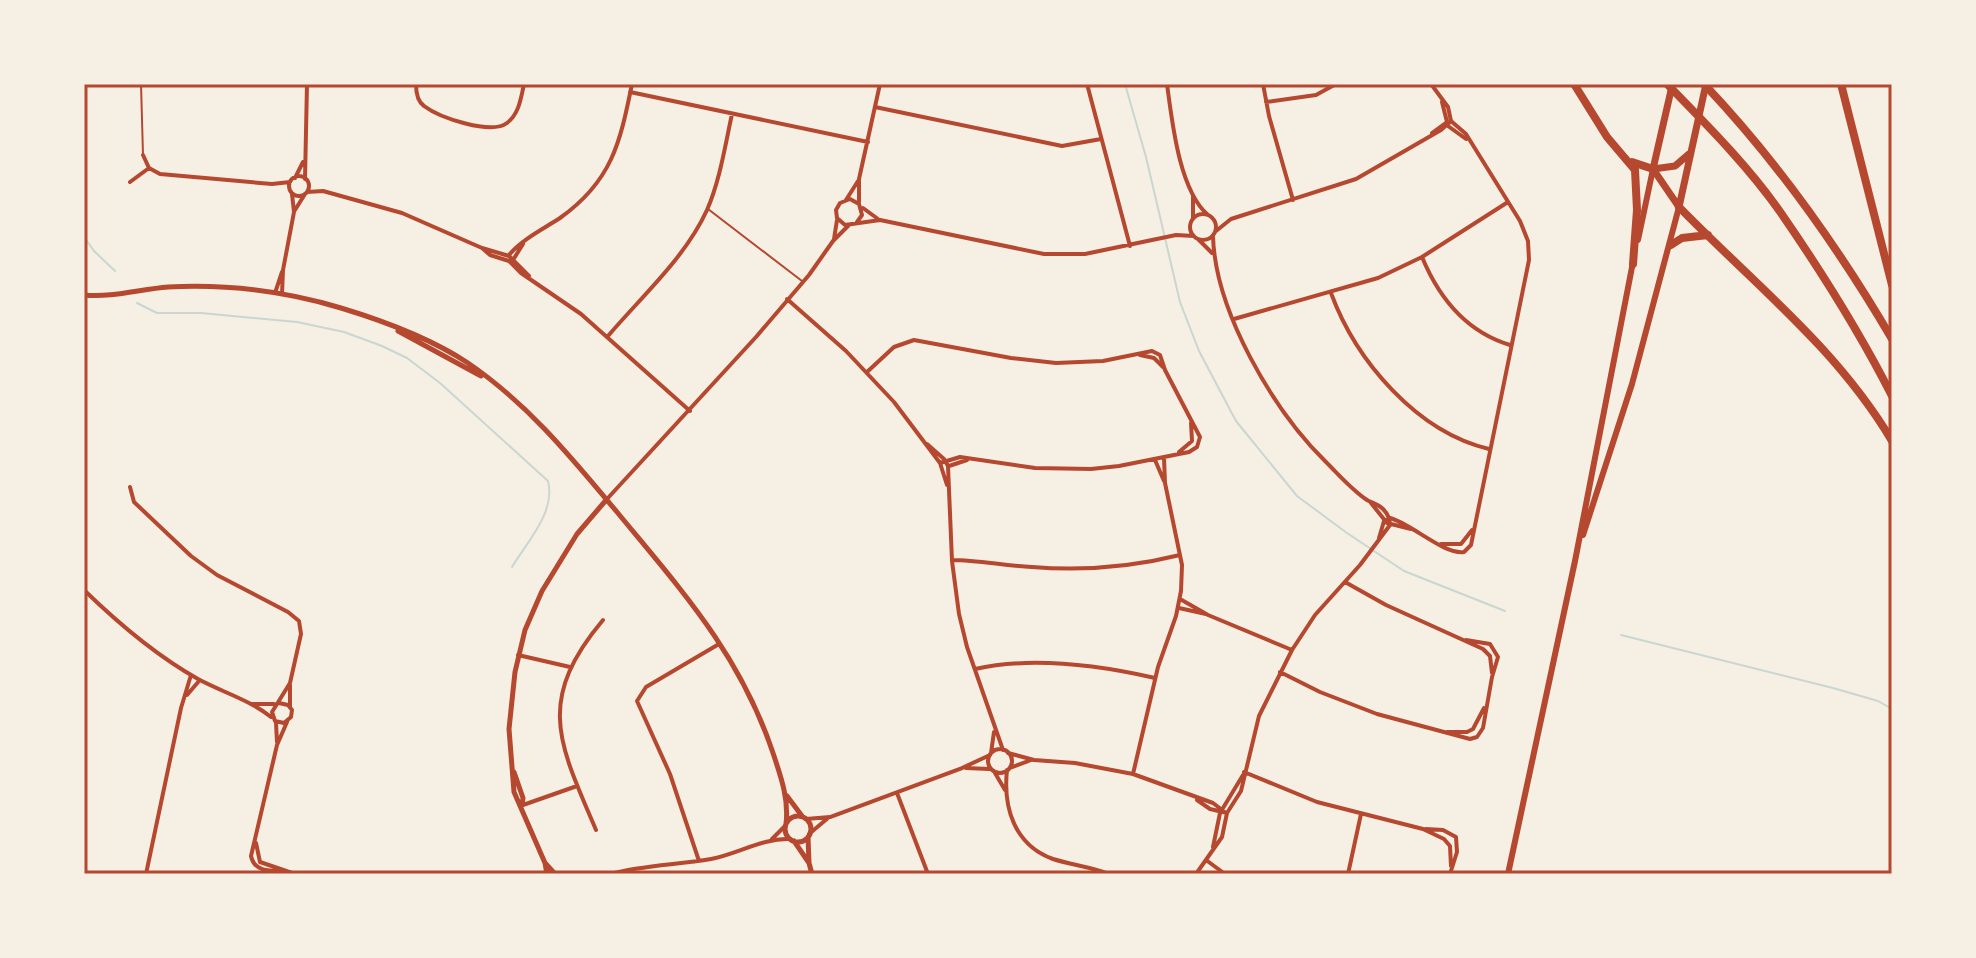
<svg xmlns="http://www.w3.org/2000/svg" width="1976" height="958" font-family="'Fira Sans',sans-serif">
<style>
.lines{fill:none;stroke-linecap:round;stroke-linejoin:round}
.stream{stroke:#c9d6d2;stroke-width:2}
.service{stroke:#b5482f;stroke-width:2}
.minor{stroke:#b5482f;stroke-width:4}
.tertiary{stroke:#b5482f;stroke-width:5}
.secondary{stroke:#b5482f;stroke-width:6}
.trunk{stroke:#b5482f;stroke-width:7}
.motorway{stroke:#b5482f;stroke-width:8}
.neatline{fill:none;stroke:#b5482f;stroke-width:3}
</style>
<rect width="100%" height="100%" fill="#f6efe4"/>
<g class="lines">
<!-- stream -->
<path class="stream" d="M1125,84L1146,157L1180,302L1199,351L1236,421L1297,496L1347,533L1404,571L1505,611
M84,237L94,251L115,271
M137,303L157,313H201L297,322L344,332L382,346L407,358L440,383L548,481C556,512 527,542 512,567
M1621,635L1833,688L1878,701L1892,709"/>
<!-- service -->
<path class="service" d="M141,84L143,155
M708,209L802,281"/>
<!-- minor -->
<path class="minor" d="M416,84C416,92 417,101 424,106C440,118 491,135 507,123C519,114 521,98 524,84
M1087,84L1130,246
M1167,84C1172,121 1179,190 1208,215
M1263,84L1269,116L1293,200
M630,92L868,142
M1266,102L1316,95L1336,84
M1442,102L1448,126L1466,139
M875,107L1062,146L1101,139
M1432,133L1447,122
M143,155L149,168L160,174L272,184L290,182
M289 186a10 10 0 1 1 20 0a10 10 0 1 1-20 0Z
M295,178L303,162
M305,179L307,84
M130,182L149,168
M307,192L323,191L402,213L482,248L509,256L529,276
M1193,196V218
M846,200L858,181
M859,202V179L880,84
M863,208L878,219
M295,210L305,194
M1190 227a13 13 0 1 1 26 0a13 13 0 1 1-26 0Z
M857,222L862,215L859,204L850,199L840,203L836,210L837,218L845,225L880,220L1044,254H1085L1176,235L1194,236
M1216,231L1231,219L1356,179L1441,130L1450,122
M834,239L837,220
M1198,239L1212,253
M482,248L490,255L509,261L521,273L581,314L690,411
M509,255C521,240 543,229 560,218C612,181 620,143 632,84
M1422,257C1439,298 1467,332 1510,345
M513,260L523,244
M275,293L282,272
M1331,293C1356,361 1417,432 1489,449
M282,294L283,270L294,212L292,194
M787,299L846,351L894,402L940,463L947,485
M1234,319L1378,278L1422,257L1508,202
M608,336C642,296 685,258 707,210C720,180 725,146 732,114
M1140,355L1154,358L1163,367
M867,372L894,347L914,340L1011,358L1056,363L1103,361L1152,351L1160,355L1165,370L1200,437L1197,447L1189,452L1119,466L1091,469L1035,468L960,457L940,463
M927,444L944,459L948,466L952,561L959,614L967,647L1003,750
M1179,452L1192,441L1191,423
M1155,460L1164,481
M949,466L967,460
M130,487L134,502L191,556L217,575L288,612L299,621L301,634L290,683L272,712L275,721L284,723L291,717L292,710L288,705L279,703
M607,499L756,337L809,275L833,241L849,225
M1371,503L1387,523L1411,529
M1384,521L1390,518C1412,524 1444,555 1464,552L1471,545L1529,260L1528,241L1520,221L1466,134L1451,121L1448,107L1431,84
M1379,538L1384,521
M1441,544H1461L1472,530
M952,560C979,560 1005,566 1032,567C1082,571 1132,567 1180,555
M1345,582L1386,605L1483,649L1490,656L1492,673
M84,590C119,624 155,655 198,679C222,692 250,700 271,717
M1180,599L1208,615L1292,650
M1179,608L1206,614
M518,655L570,667
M975,669C1033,656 1098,665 1155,678
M1280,672L1320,692L1377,714L1470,739L1477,737L1483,728L1492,677L1498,657L1490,644L1466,640
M290,685V707
M187,695L199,681
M251,704H274
M276,723L277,742
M1447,732H1467L1473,729L1484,708
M988 761a12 12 0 1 1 24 0a12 12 0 1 1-24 0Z
M991,753L994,732
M1008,753L1034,760L1075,763L1133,774L1213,803L1226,813
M966,768L989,769
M1010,768L1031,760
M1007,770C1003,807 1014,845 1053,859C1072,865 1091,867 1109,874
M1244,772L1317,802L1423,829L1444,839L1450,846L1451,866
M995,773L1005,790
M1133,774L1158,667L1176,616L1181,591L1182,565L1165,483L1164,458
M897,793L928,874
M1197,800L1210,809L1227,813
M523,805L577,786
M806,819L830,817L962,768L990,755
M1426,829L1443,830L1456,837L1457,852L1450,874
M596,830C559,743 535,701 603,620
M809,834L828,818
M772,839L785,826
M256,843L260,862L295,874
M1213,847L1220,813L1243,775
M1206,860L1225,874
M699,861L670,774L637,701L646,687L719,644
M281,871C268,871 254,871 251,856L277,745L287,722
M84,872L91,874
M146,874L181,708L191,675
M610,874C644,865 677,865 711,859C738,854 762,838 790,839
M1196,874L1222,837L1227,813L1241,791L1259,716L1292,650L1315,615L1360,565L1390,525C1390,518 1388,514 1383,509C1378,504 1372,503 1367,500C1352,490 1339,475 1326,462C1273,410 1215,311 1213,236
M1348,874L1361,814"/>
<!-- tertiary -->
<path class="tertiary" d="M84,295C111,298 141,289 168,287C226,284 285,291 341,308C384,321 430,338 468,363C528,404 571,457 617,512C682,591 740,654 773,753C781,777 789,799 786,824
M398,331L481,376
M514,772L523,798L522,805
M787,796L802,816
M785 829a13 13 0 1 1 26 0a13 13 0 1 1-26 0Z
M808,837L809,863
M794,841L809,863L812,874
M546,864L555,874
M547,874L545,863L514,792L509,729L515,672L525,630L542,591L577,534L607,499"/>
<!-- secondary -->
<path class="secondary" d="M1638,240L1653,169
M1583,535L1632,384L1679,207
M1508,874L1575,561L1633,262"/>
<!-- trunk -->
<path class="trunk" d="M1653,169L1672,86
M1653,169L1679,207
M1653,169L1675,166L1689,154
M1679,207L1706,84"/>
<!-- motorway -->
<path class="motorway" d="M1574,84L1607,137L1635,170L1637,210L1633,264
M1667,84C1707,125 1748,166 1781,213C1821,271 1860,333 1892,396
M1704,84C1777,161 1838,247 1892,339
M1841,84L1892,285
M1632,162L1653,169
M1679,207C1753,283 1837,348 1892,441
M1671,245L1682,238L1708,235"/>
</g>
<!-- border -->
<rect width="1976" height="958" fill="none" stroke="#f6efe4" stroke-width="172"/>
<rect x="86" y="86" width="1804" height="786" class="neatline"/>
</svg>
